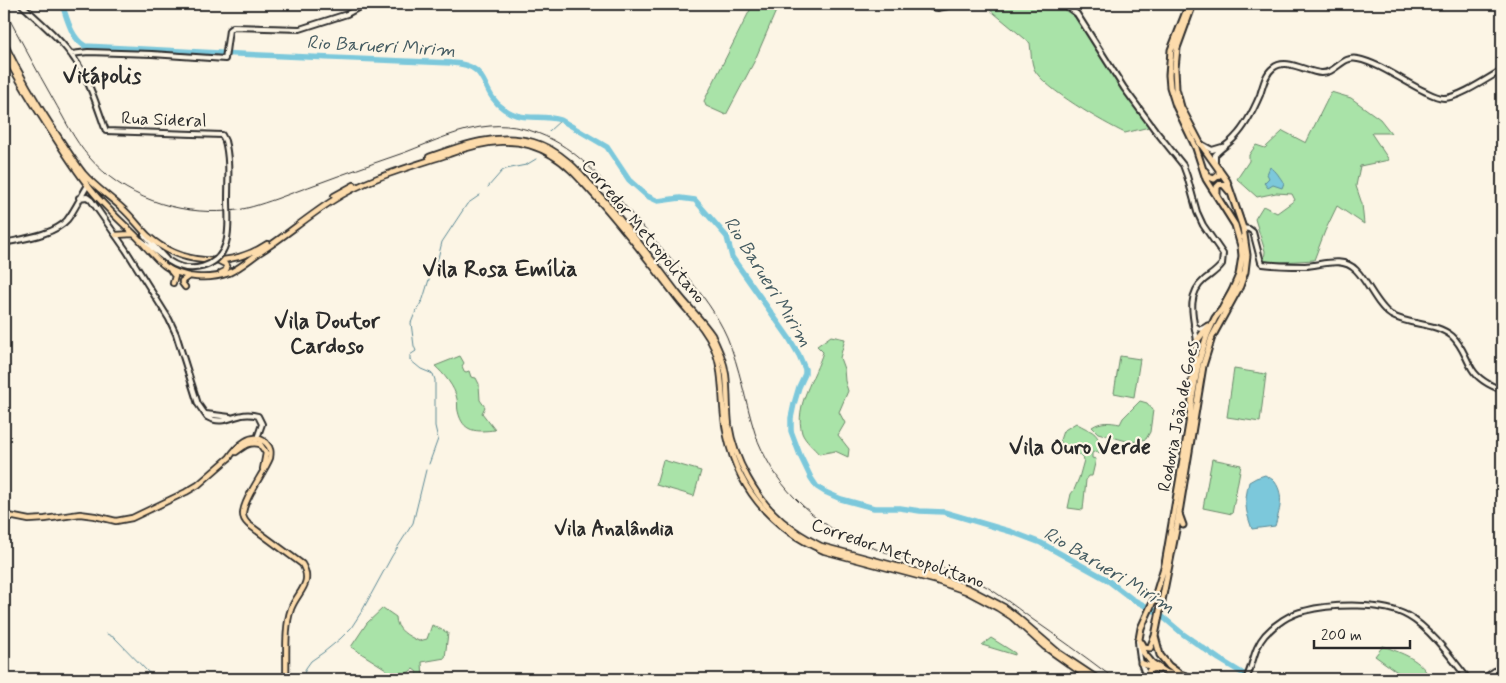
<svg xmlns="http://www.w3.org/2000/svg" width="1506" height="683" font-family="Mynerve,sans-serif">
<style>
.green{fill:#a9e3a8;stroke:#6a876a}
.water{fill:#7cc8db;stroke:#5c8995}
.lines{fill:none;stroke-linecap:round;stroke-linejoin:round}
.stream{stroke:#5c8995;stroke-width:1}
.river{stroke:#7cc8db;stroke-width:5.5}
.secondary-casing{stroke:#2b2b2b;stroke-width:8}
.primary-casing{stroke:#2b2b2b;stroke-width:8}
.highway-casing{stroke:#2b2b2b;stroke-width:9}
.secondary{stroke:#fcf5e5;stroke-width:4}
.primary{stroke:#fddcac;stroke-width:4.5}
.highway{stroke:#fddcac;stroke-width:5}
.rail{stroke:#2b2b2b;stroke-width:1}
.secondary-bridge-casing{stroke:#2b2b2b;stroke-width:8;stroke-linecap:butt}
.secondary-bridge{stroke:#fcf5e5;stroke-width:4}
.labels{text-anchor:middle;stroke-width:4.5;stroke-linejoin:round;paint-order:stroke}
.street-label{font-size:18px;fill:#2b2b2b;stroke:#fcf5e5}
.water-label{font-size:19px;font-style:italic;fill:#435a60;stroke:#fcf5e5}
.quarter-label{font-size:20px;font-weight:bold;fill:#2b2b2b;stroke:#fcf5e5}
.district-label{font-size:22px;font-weight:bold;fill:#2b2b2b;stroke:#fcf5e5}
</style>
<rect width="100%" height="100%" fill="#fcf5e5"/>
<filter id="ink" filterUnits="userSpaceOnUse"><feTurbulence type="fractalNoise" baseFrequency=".02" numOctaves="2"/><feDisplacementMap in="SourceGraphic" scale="10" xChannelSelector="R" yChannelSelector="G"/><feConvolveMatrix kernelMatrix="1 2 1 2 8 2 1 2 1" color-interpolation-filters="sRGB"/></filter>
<g filter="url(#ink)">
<!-- green -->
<path class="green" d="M753,4H779L754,62L726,115L706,106L704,101Z
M983,4H1055L1074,16L1149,127L1125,133C1104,123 1044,89 1034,69C1031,62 1031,50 1030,43Z
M1331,92L1351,98L1380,119L1391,133H1371L1389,160L1360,166L1356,186L1362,204L1364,224L1337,206L1325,231L1314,260L1264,263L1265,251L1255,219L1263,206L1277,213L1295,200L1292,194L1276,193L1257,197L1237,179L1249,161V155L1256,145L1265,148L1283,131L1306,143Z
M831,336L845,339L840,358L844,369L845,381L848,391L839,412L845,423L838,435L849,449L848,457L835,451L819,454C814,448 805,441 802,433C794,405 815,378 823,352L817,346Z
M460,356L464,363L462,366L464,371L466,372L469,371L471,377L476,378L479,384L480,400L485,407L482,413L495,430C476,432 463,433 458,411C457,407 458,403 457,399C455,387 443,373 435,366Z
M1120,356L1140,359L1134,397L1114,393Z
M1234,369L1266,374L1260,422L1227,417Z
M1140,401L1147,403L1153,410L1150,432L1146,439L1139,441L1130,442L1098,433L1092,427C1101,421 1110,422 1120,424L1123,418Z
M1076,423C1092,433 1099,430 1101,452L1099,453L1096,451L1092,453V458L1096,459L1092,476H1089L1086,480L1083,510L1068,508L1071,494L1074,490L1079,478L1084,460L1083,457L1072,449H1064L1060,440L1063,431Z
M1212,459L1241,465L1232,514L1203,508Z
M663,460L701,471L694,496L656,485Z
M383,608L396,617C396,630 408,636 419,641L427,639L432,625L448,633L445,658L422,662L423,679H419L417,672L413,669L402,677L386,679V669L351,647L367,623Z
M991,638L1015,653V655L982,645Z
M1383,646C1401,653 1422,659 1430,679H1407L1375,656Z"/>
<!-- water -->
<path class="water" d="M1270,167C1277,171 1279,177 1284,183L1282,188L1273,185L1268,188L1264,183L1269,178L1267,174Z
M1265,475C1268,477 1273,479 1275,482C1285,496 1279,512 1275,526L1252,529C1245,509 1244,503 1249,482L1256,478Z"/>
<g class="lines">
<!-- stream -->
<path class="stream" d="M549,131L561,120
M488,187L502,171L506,169L526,165L536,159
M429,464L438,439L435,426V380L433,374L421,369L410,360V355L416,351L414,346L411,323L415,313L423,299L431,273L438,258L442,242L467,204L480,195
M107,634L115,638L149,673L165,679
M302,679L306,668L311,661L324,652L340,639L351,628L362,611L392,556L413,523L426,470"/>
<!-- river -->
<path class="river" d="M62,4C67,18 71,38 85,46L238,54L452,63C492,65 478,91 504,109C524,123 540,113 561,120L607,147L629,180L647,196L658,201L680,198L695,200L727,237L732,257L789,338L799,355L805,369V374L799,387L794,404L791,418V431L800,455L811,478L817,487L825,492L841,499L874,508H900L920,511L944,512L1012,532L1041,543L1106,579L1132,599L1157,612L1183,634L1219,659L1252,679"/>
<!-- secondary casing -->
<g class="secondary-casing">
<path id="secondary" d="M21,4C40,22 61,39 75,60C90,81 97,107 106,131L222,135L225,141
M926,4C936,11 944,7 955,4
M1064,4L1077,14L1124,88L1155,130L1183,165L1187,176L1197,212L1203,225L1223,254L1222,264C1217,271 1210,275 1204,280C1185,296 1194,320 1197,341
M71,54L88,52L152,54L225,59L229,30L233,27L300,29L347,14L365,4
M1201,144L1212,150L1222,147
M1215,162V155C1221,148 1229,144 1235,137C1246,126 1254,109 1260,95C1263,86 1265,74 1273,68C1286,57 1306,72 1321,73C1336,74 1342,55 1358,59C1379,63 1406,83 1426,92C1432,95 1438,98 1444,98C1459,98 1488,78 1502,70
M79,198L87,197L91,200L126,250L169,319L176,334L198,404L207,417C227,428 236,409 258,416L262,424L256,441
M1243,228L1249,229L1253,232L1261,262L1263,264C1277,266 1292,266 1305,266C1322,265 1342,256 1356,270C1368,282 1377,306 1391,315C1410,326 1435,322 1452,336C1462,345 1465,357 1472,369C1478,379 1491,386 1502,390
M144,235L166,259
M141,240L163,257
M4,243C22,239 54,235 67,220C75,210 81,196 88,185
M1194,325C1199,330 1201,330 1207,326
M206,414L230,417
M1138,641C1139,653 1140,668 1148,677
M1246,679C1254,663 1253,649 1265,635C1275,624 1290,614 1304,611C1331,604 1384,602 1408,616C1430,628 1453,660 1468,679
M1483,679L1502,666"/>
</g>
<!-- primary casing -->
<g class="primary-casing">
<path id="primary" d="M4,43C19,74 36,103 55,132C64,145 73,160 83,173C94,186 109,196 122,208C132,217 139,227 148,236C181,266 231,268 267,244
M4,52C19,82 37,110 56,139C69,159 82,180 98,198C110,211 123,224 136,236C146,246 154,258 165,266C183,279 209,280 229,273C240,268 249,260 259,253C284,237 307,217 332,201C367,178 410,167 449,154C484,141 519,134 553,156C570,166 582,182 596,197C624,228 650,262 675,295C689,314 704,325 714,348C724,373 721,399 725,425C734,485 770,528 824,551L937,581L966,591L998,608L1012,617L1045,647L1090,679
M429,157C462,145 497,132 533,142C562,150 581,174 600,196C628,227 653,261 678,294C689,308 702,320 712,335C718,348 724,360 726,375C728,391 727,408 729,425C734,459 756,499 782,521C794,531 807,539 821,546L937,577L968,588L1004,607L1017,617L1059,653L1098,679
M334,196L354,185
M116,235L133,234
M219,261L225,264L227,268L225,271L221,273
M171,271L175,276L173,283
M185,287L182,283V281L189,276
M236,452C244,446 250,441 260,444L266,453L263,469
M229,458C237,446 252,430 266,443C271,448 271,452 270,458C264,473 243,500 243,514C243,518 245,521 248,524L302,564C314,584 297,592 291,609C284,628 287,659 286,679
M4,515L29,520L45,519L80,514L95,516L116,521L132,518L186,492L198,485L230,457"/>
</g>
<!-- highway casing -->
<g class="highway-casing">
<path id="highway" d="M1193,4L1177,48L1175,68L1176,89L1181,107L1200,143L1227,181L1243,228L1247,255L1245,272L1240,286L1212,337L1203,366L1177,525L1155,636L1160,655L1169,666L1180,674L1196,679
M1205,171L1209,177L1214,179L1219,175V169
M1217,196V187L1220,184L1224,185L1230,192
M1192,381L1195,355L1197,341L1208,326
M1179,514L1183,525
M1142,643L1144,647L1150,648L1155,636
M1141,663L1154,668
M1151,679L1148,675L1149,671L1154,668L1158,670
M1187,679L1167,673L1152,663L1143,652L1139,639L1141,628L1155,597L1165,564L1189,424L1192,398L1198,364L1207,335L1215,318L1222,309L1232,291L1239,275L1242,256L1241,246L1235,225L1206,179L1196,148L1176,106L1170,87L1169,75L1171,50L1189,4"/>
</g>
<!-- secondary -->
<use href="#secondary" class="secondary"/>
<!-- primary -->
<use href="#primary" class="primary"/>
<!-- highway -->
<use href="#highway" class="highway"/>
<!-- rail -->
<path class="rail" d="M4,9C20,39 36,69 53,99C64,118 74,140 89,157C123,197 177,215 228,211C245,210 261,204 276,199C319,183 362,167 406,152C432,142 461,128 490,126C512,124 534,130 553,140C587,158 612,191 637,220C668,257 707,292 727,337C740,368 745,401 755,433C763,456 777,480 795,498C816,520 844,539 873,548C906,560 941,564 973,579C994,590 1013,605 1032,619C1058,637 1083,655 1108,674L1120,679"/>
<!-- secondary-bridge casing -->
<g class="secondary-bridge-casing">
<path id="secondary-bridge" d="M169,261C190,275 219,268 226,243C230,229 228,214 228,200C228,180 230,160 225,141"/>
</g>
<!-- secondary-bridge -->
<use href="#secondary-bridge" class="secondary-bridge"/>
</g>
</g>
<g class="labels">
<!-- street labels -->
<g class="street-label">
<text transform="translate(164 119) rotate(2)" y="6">Rua Sideral</text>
<text transform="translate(644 231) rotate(50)" y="6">Corredor Metropolitano</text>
<text transform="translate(1178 416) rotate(-79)" y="6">Rodovia João de Goes</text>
<text transform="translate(898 553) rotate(19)" y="6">Corredor Metropolitano</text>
</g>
<!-- water labels -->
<g class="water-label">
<text transform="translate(381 45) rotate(3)" y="7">Rio Barueri Mirim</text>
<text transform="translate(769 281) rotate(58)" y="7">Rio Barueri Mirim</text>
<text transform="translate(1110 569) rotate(31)" y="7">Rio Barueri Mirim</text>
</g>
<!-- quarter labels -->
<g class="quarter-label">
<text x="614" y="535">Vila Analândia</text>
</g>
<!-- district labels -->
<g class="district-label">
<text x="102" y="83">Vitápolis</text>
<text x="500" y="276">Vila Rosa Emília</text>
<text x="327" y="328">Vila Doutor<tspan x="327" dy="25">Cardoso</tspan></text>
<text x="1080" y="454">Vila Ouro Verde</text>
</g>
</g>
<!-- margin -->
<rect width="1506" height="683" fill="none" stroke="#fcf5e5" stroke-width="20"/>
<rect x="10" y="10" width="1486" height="663" fill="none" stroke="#2b2b2b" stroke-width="2" filter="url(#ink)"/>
<!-- scale -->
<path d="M1314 640v8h96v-8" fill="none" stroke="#2b2b2b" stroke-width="2.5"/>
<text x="1321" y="640" font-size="15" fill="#2b2b2b" stroke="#fcf5e5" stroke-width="4" paint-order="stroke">200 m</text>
</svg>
